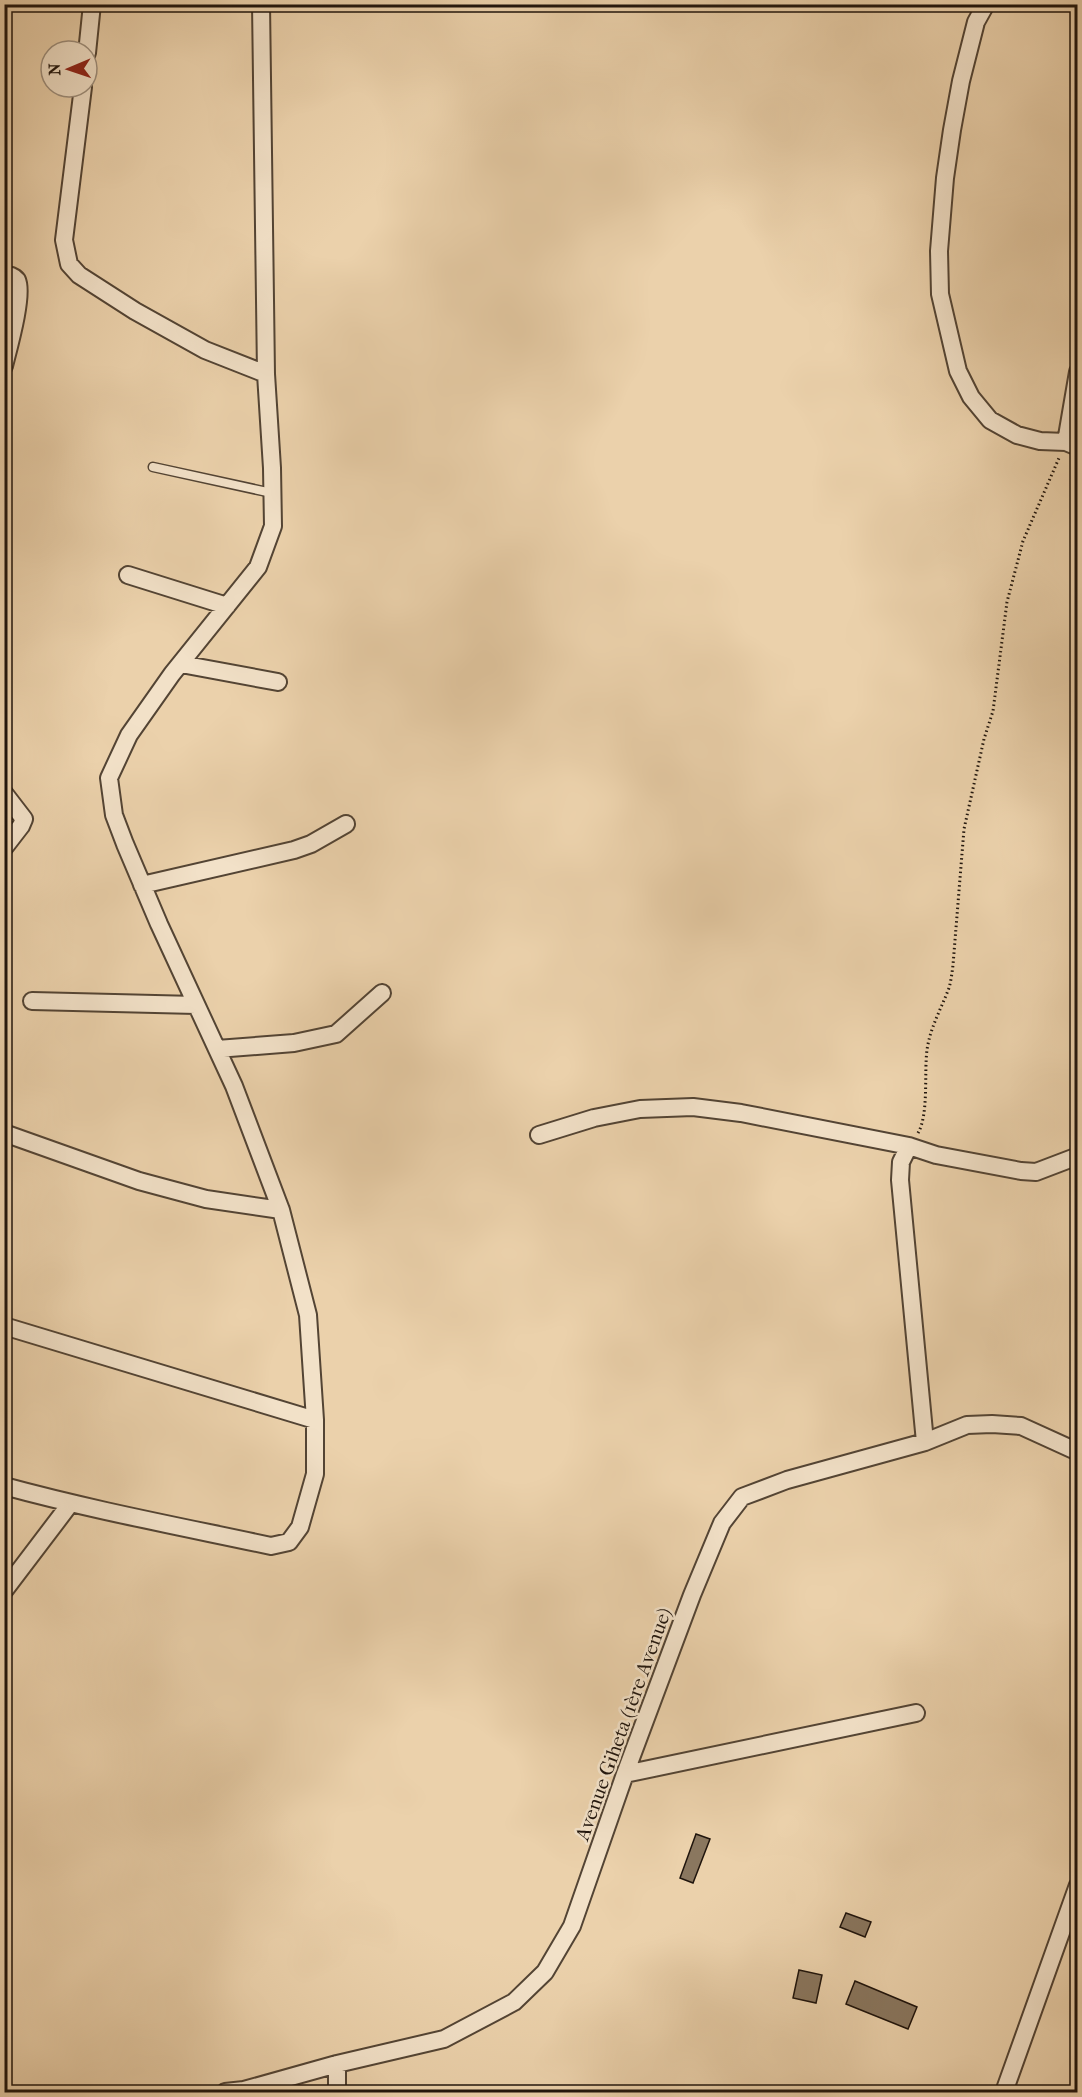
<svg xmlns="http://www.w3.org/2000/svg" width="1082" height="2097" font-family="'IM FELL French Canon',serif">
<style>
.building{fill:#8a775f;stroke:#20150d;stroke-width:1.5}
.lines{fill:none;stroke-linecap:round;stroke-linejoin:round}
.lane-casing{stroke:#534434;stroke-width:11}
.street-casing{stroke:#534434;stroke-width:20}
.path{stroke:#20150d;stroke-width:3;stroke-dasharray:1.5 3;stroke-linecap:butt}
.lane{stroke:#f2e1c8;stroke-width:8}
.street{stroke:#f2e1c8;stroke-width:16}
.labels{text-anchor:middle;stroke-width:5;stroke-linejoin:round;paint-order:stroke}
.street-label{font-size:20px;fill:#20150d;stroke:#f2e1c8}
</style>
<rect width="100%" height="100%" fill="#ebd1ab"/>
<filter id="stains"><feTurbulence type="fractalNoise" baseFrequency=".00333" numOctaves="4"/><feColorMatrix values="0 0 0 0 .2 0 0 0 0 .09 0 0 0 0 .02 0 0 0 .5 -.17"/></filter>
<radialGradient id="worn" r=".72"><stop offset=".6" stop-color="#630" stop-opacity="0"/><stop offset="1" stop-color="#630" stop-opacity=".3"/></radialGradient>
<!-- building -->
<path class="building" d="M696,1834L710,1839L693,1883L680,1878Z
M846,1913L871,1922L865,1937L840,1927Z
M799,1970L822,1975L816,2003L793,1998Z
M855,1981L917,2007L908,2029L846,2004Z"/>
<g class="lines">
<!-- lane casing -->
<g class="lane-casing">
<path id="lane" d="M153,467L272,493"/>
</g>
<!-- street casing -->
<g class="street-casing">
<path id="street" d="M261,4L266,374L272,468L273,526L258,567L172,674L129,735L109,778L114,815L125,844L159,924L234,1086L281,1210
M986,4L976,22L961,81L952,130L945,178L939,251L940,294L958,371L971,397L990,420L1017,435L1040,441L1066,442L1078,447
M87,53L92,4
M83,87L64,240L69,264L79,275L135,311L205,350L266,374
M4,274C9,275 14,276 17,280C24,294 8,350 4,366
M1066,442L1078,372
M128,575L227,606
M181,664L278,682
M4,793L24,819L21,826L4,848
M142,885L294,850L311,844L346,824
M32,1001L196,1005
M217,1049L294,1043L336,1034L382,993
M4,1133L139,1181L206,1199L281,1210L308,1315L315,1420V1474L300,1527L289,1542L271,1546C182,1527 92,1510 4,1486
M539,1135L594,1118L640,1109L693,1107L741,1113L909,1146L936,1155L1021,1171L1036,1172L1078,1156
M909,1146L901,1162L900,1180L925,1442
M4,1326L315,1420
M4,1591L70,1504
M625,1774L916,1713
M337,2064V2092
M225,2092L244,2090L337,2064L444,2039L514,2002L545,1972L572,1926L625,1774L692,1595L722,1523L742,1497L787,1480L925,1442L967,1425L992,1424L1021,1426L1078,1452
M1004,2092L1078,1885"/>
</g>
<!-- path -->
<path class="path" d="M918,1133C929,1114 924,1072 927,1050C930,1028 941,1009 949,988C951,981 952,973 953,965L964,829L984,739L993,711L1007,602L1023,541L1059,458"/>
<!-- lane -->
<use href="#lane" class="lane"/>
<!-- street -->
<use href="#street" class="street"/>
</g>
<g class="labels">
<!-- street labels -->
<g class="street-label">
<text transform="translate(623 1724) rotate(-70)" y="7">Avenue Giheta (1ère Avenue)</text>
</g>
</g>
<!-- margin -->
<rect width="1082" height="2097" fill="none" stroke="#ebd1ab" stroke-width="24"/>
<rect x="6" y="6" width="1070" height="2085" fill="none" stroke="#20150d" stroke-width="3"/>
<rect x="12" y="12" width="1058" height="2073" fill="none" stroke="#20150d" stroke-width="1.5"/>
<!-- north arrow -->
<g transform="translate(69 69) rotate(268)"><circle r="28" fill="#f2e1c8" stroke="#9e8f7d" stroke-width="1.5"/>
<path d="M0-4.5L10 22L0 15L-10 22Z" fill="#8f2418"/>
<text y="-9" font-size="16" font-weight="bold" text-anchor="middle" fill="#20150d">N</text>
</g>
<rect width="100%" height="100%" filter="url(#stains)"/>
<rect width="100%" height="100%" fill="url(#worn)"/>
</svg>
